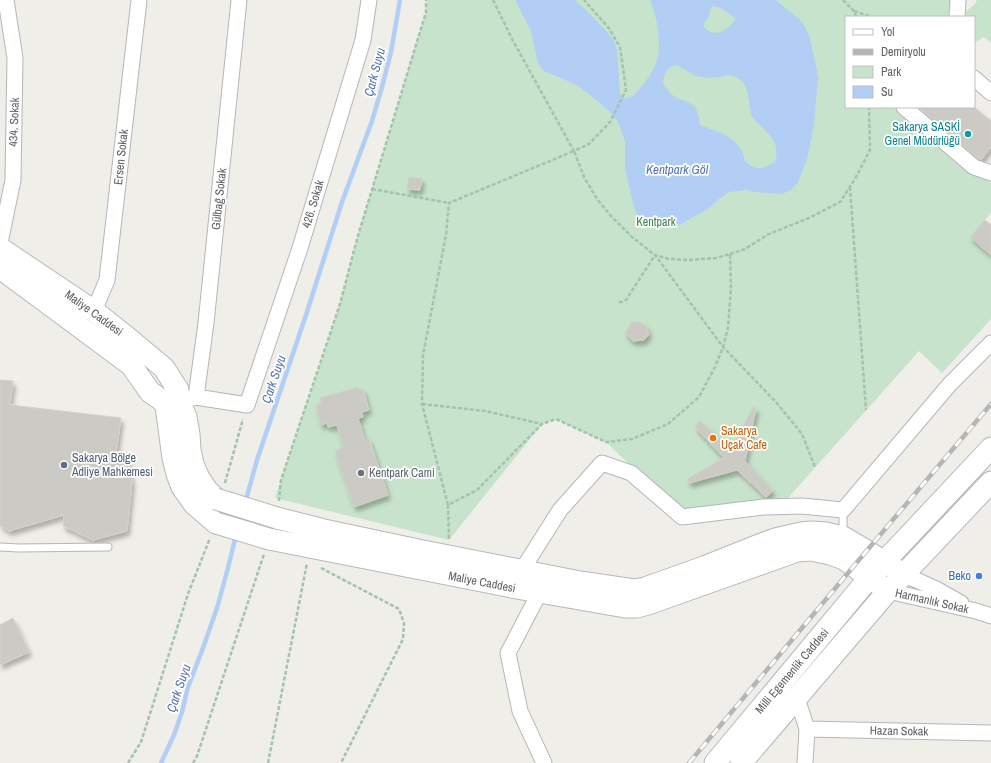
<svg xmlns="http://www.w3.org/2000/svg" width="991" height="763" font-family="'Archivo Narrow',sans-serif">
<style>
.green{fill:#c8e3cb}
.water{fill:#b2cef5;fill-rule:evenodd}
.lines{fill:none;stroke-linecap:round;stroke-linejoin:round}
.stream{stroke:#b2cef5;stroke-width:4.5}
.building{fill:#cbcac4;stroke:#d3d1c7;filter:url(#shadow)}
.service-casing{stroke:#b4b6ba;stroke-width:9}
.minor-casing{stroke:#b4b6ba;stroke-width:17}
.secondary-casing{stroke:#b6b8bd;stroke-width:23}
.path{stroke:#a1c3b0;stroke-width:2.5;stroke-dasharray:4 2;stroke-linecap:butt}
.service{stroke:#fff;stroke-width:7}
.minor{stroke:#fff;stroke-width:15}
.secondary{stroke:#fff;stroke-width:21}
.rail-casing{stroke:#b5b5b6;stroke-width:4.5}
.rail{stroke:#fff;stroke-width:3;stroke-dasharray:9;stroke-linecap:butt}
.secondary-bridge-casing{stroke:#b6b8bd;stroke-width:23;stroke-linecap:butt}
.secondary-bridge{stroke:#fff;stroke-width:21}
.culture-dot{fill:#0f9aa8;stroke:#fff;stroke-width:1.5}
.food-dot{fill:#e8710a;stroke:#fff;stroke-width:1.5}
.service-dot{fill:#5c6f8a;stroke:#fff;stroke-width:1.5}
.worship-dot{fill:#6b7280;stroke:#fff;stroke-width:1.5}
.shop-dot{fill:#3f7fe0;stroke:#fff;stroke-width:1.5}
.labels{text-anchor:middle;stroke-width:3.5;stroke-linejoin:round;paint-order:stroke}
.street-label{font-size:12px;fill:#5f6166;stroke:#fff}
.culture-label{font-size:12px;fill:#0d838f;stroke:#fff;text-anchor:end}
.park-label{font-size:12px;fill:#41824d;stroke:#fff}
.food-label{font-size:12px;fill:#c56008;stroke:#fff;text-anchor:start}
.service-label{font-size:12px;fill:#4e5e75;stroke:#fff;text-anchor:start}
.worship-label{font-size:12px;fill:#5b616d;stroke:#fff;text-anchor:start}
.shop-label{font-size:12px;fill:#366cbe;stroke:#fff;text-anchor:end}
.water-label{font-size:13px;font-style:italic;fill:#5473ae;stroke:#fff}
</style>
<defs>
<filter id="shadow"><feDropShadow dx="2.5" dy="4.5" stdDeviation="2" flood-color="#0004"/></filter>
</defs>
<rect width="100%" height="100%" fill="#efeee8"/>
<!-- green -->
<path class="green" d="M427,0H958L957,17H846V107H904L991,183V213L970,237L991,255V319L942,373L919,351L780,507L684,517L606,442L556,419L542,424L449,540L275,498L340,304L357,239L426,12Z
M977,0H991V43L984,37L974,43V17H958L974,5Z"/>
<!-- water -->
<path class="water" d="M515,0H575L585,9L606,31L614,41L617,49L620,93L624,98C632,99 636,93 641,87C660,64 661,53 657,24C655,15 654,8 650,0H776L800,20L805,27L809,35L816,66L818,78L816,101L814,125L807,159L798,182L791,190L782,194L755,192L747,190L729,192L719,199L708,209L677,226L666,228L651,225L640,218L637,215L634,208L625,168V141L618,122L608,110L589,94L577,85L544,71L538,64L531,31ZM713,6C723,7 727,13 735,18V20C727,30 715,39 704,27V23L709,17L710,10ZM675,65C684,67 690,75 700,77C706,78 715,78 721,77C729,75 732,74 739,79C750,85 748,105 752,116C753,119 757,122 760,125C772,138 780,144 775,162L763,168H757L751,166L745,161L742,151L737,144L733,140L722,133L716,131L700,125C699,120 699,114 696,109C692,102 683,101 677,98C671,95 667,89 663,84C664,73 665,70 675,65Z"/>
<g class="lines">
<!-- stream -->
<path class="stream" d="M245,503L257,460L306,315L342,202L372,121L382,87L391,52L400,0
M161,763L174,735L182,712L188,687L203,648L217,608L228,568L236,535"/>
</g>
<!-- building -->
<path class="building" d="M918,107H974L991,121V147L981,160L979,159Z
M409,177L422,179L420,190L407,189Z
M985,220L991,225V255L970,237Z
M632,322H640L646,326L649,334L644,340L633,341L625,333Z
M0,380L13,381L10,405L121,418L116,452L126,453L132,481L127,531L93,540L63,526L64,515L9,531L0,525Z
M358,387V390L363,389L369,410L362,412L363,417L358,418L365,441L369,439L388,495L354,507L335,451L343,448L337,425L328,427L327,423L321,425L316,405L321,404L320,398Z
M753,407L756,408L745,461L773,491L766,497L737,470L689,483L687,479L724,458L695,427L700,421L732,449Z
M13,618L29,652L0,665V625Z"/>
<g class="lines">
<!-- service casing -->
<g class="service-casing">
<path id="service" d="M843,535V510
M0,547L19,548L108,547"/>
</g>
<!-- minor casing -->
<g class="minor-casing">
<path id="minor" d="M957,17L958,0
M974,78L991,93
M904,107L974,167L991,173
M0,243L13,180L15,58L6,0
M94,311L107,280L139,0
M196,397L206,323L239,0
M182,401L196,397L247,405L300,248L363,40L369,0
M522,570L560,510L602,463L631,473L682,517L764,507L802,506L843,510L950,384L991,343
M903,574L936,589L961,603
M888,591L976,611L991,616
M797,698L807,729L805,763
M807,729L991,733
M544,763L520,711L508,653L544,584"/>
</g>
<!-- secondary casing -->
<g class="secondary-casing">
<path id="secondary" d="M0,248L94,311L128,338L164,368L178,390
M0,268L131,365L150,392L163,401
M180,404L186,417L189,434L190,450L193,464L199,478L207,490L216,499
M166,406L173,458L177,474L182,487L194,504L216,523
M277,518L324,530L418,550L580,582L634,590L645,588L704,567L759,545L775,539L801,533L812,532L826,533L843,537L867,551L903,574
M269,539L517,588L625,607H637L648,604L786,555L797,551L811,550L830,554L844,559L888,591
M715,763L869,578L991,448
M741,763L888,591L991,482"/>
</g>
<!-- path -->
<path class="path" d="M493,0L512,39L574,151L589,144L610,122L626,90L620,47L608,27L584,0
M843,0L854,11L856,17
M854,11L872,17
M850,187L866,410
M372,189L449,203
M730,254L745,249L767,235L809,218L840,202L855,179L870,150L869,107
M619,302H622L626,300L655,255L723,347L776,402L802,434L815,467
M422,404L485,411L542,424
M225,483L243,419
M279,501L281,480L340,304L357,239L426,12V0
M448,505L422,404L423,355L446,235L449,203L574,151L584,177L597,199L611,216L632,237L655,255L669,259L688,260L716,258L730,254L731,289L728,328L723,347L715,367L699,397L668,424L632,439L606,442L556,419L542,424L477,490L448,505L449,539
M321,568L399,609L404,623L403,639L341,763
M128,763L141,742L188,594L210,538
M193,763L197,756L264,554
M268,763L307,563"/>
<!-- service -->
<use href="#service" class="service"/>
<!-- minor -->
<use href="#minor" class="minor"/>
<!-- secondary -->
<use href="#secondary" class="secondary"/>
<!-- rail casing -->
<g class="rail-casing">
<path id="rail" d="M689,763L853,567L991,404"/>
</g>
<!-- rail -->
<use href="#rail" class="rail"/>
<!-- secondary-bridge casing -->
<g class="secondary-bridge-casing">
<path id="secondary-bridge" d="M216,499L277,518
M216,523L269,539"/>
</g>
<!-- secondary-bridge -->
<use href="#secondary-bridge" class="secondary-bridge"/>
</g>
<!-- markers -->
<circle class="culture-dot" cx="968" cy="134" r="4"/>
<circle class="food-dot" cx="713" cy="438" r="4"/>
<circle class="service-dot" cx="64" cy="465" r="4"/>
<circle class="worship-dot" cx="361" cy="473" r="4"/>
<circle class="shop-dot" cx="979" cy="576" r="4"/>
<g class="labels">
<!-- street labels -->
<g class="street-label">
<text transform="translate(14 122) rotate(-88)" y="4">434. Sokak</text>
<text transform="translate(121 157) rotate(-84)" y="4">Ersen Sokak</text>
<text transform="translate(219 199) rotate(-84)" y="4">Gülbağ Sokak</text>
<text transform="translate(313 204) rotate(-73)" y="4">426. Sokak</text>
<text transform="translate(94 313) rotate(36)" y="4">Maliye Caddesi</text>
<text transform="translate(482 582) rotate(11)" y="4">Maliye Caddesi</text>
<text transform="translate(932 601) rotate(13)" y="4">Harmanlık Sokak</text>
<text transform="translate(792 671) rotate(-50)" y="4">Milli Egemenlik Caddesi</text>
<text transform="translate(899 731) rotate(1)" y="4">Hazan Sokak</text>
</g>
<!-- culture labels -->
<g class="culture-label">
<text x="960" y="131">Sakarya SASKİ<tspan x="960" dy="14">Genel Müdürlüğü</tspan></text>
</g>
<!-- park labels -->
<g class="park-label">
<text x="656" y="226">Kentpark</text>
</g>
<!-- food labels -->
<g class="food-label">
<text x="721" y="435">Sakarya<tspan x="721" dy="14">Uçak Cafe</tspan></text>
</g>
<!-- service labels -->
<g class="service-label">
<text x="72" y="462">Sakarya Bölge<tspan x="72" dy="14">Adliye Mahkemesi</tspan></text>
</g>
<!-- worship labels -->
<g class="worship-label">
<text x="369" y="477">Kentpark Cami</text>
</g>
<!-- shop labels -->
<g class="shop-label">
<text x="971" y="580">Beko</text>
</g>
<!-- water labels -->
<g class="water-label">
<text transform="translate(374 72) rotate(-75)" y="5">Çark Suyu</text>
<text x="677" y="174">Kentpark Göl</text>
<text transform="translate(273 379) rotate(-71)" y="5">Çark Suyu</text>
<text transform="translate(178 688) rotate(-71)" y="5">Çark Suyu</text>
</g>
</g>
<!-- legend -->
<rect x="845" y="16" width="130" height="92" fill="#ffffff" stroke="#bfc0c2"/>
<rect x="853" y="29" width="20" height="6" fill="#ffffff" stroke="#bfc0c2"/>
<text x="881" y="36" font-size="12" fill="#5f6166">Yol</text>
<rect x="853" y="49" width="20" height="6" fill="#b5b5b6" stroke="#bfc0c2"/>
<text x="881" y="56" font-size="12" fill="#5f6166">Demiryolu</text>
<rect x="853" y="66" width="20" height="12" fill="#c8e3cb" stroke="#bfc0c2"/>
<text x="881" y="76" font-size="12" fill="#5f6166">Park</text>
<rect x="853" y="86" width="20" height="12" fill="#b2cef5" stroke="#bfc0c2"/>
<text x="881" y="96" font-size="12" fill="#5f6166">Su</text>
</svg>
